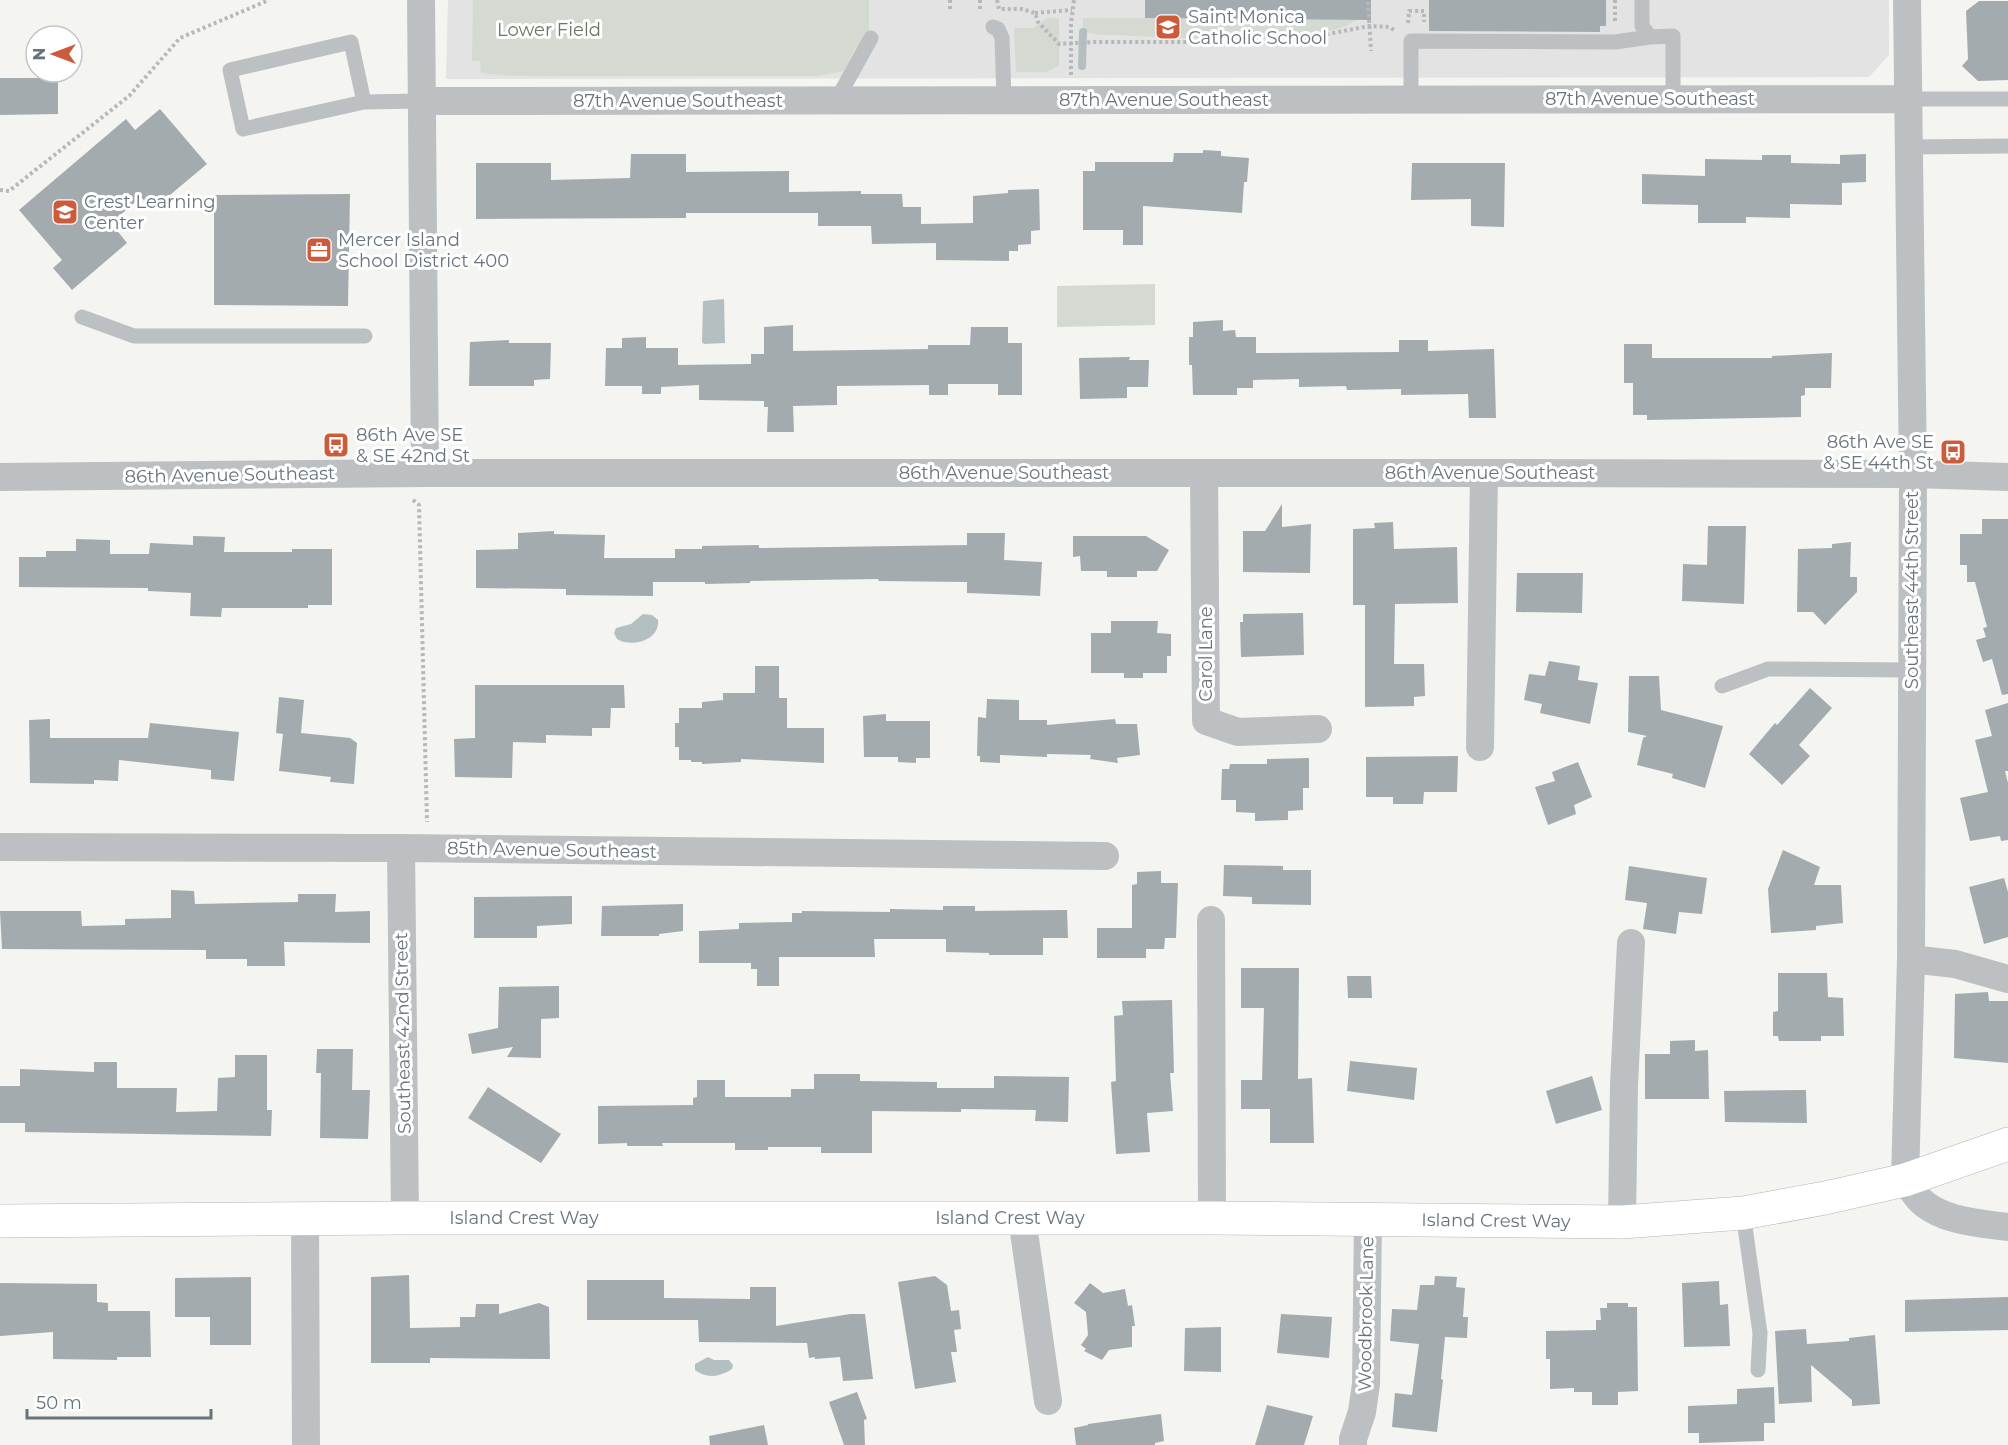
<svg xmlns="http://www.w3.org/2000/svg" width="2008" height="1445" font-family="Montserrat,sans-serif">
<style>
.built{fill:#e2e3e2}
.green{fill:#d4d9d1}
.water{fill:#b4bfc2}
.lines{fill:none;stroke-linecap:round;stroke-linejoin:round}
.stream{stroke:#b4bfc2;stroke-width:8}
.building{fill:#a4abaf}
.secondary-casing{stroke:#b1b5b9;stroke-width:34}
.path{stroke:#b6b9bb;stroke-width:4;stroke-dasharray:3 3;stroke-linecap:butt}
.service{stroke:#bcc0c2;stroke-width:15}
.minor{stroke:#bcc0c2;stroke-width:28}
.secondary{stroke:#fff;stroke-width:33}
.labels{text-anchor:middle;stroke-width:6;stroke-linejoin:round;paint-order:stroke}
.poi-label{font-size:18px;fill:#67747e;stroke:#fff;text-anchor:start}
.park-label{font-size:18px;fill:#697665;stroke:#fff}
.street-label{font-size:18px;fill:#67747e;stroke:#fff}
</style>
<rect width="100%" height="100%" fill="#f4f4f1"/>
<!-- built -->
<path class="built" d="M448,0H1889V55L1869,77L446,79Z"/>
<!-- green -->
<path class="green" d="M473,0H869V38L855,49L844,71L817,76H512L481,73L480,61H472Z
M1047,18H1059V66L1047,72H1016L1014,28H1034Z
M1083,18L1358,19C1313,51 1160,35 1102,35L1083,32Z
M1155,284V325L1057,327V286Z"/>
<!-- water -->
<path class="water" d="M724,299L725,343L704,344L702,342L703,301Z
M643,614L652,615L658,620C660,641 631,648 617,639L614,633L616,628L631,624Z
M708,1357L714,1360H729L733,1365L732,1369C720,1377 707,1379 695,1370V1364Z"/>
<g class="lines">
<!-- stream -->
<path class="stream" d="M1082,66L1083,32"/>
</g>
<!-- building -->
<path class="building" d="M1145,0H1371V20L1145,18Z
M1429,0H1606V26H1600V32L1429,31Z
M1979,1H2008V80L1978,81L1962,66L1968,59L1966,11Z
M0,78H58V114L0,115Z
M160,109L207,164L152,210L141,197L111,223L127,243L72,290L53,268L62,260L19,210L126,119L135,130Z
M1203,150L1221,151V156L1249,158L1247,182H1244L1242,213L1143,206V245H1123V230H1083V171H1095V162H1173L1174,153H1203Z
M631,154H686V172L789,171V192L861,191V194H902L903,207H921V224L973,223V196L1008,193V190L1039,189L1040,230L1031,231V244L1018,245V251H1009V261L936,260V243L872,244L871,226H818V213H686V218L476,219V163H551V180L630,178Z
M1866,154V182L1842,183V205L1790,204V218L1746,217V223H1698V205L1642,204V174L1705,176V159L1762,160V155H1791V163L1840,164V155Z
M1412,163H1505L1504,227L1471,226V199L1411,200Z
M350,194L348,306L214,305V195Z
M1223,320V331L1235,330L1236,337H1256V353L1399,352V340H1428V351L1494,349L1496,418H1469L1468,394L1401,395V389L1347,390L1346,386L1299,387V379L1253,380V388H1237V395H1193L1192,365H1189V337H1193V322Z
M793,325V351L928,349V345H970L971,327H1008V343H1022V395H998V384H948V395H929V385L837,386V405L793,406L794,432H767L768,407H764V401L699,400V385L661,387V394H642V386H605L606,348H622V338L646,337V348H678V365L751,364V354H764V327Z
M509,340V343H551L550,379L534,380V386H469L470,342Z
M1624,344H1652V358H1772V356L1832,353L1831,388H1805V395L1801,396V417L1647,420V415H1633V383H1624Z
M1130,357L1129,360H1149L1148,387H1127V398L1080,399L1079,358Z
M1282,504V527L1311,524L1310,573L1243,572V531H1265Z
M1982,519H2008V694L2002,695L1992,659L1983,662L1976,640L1986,637L1983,628L1987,627L1975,582H1967V565H1960V534H1982Z
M1393,522L1394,549L1457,547L1458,603L1395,604L1394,664H1424L1425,696L1414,697V706L1365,707V605H1353V529L1375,528L1374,523Z
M1708,526H1746L1744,604L1682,601L1683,564L1707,565Z
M554,531V534L605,535L604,558H675V549H702V546L759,545V548L967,545V533H1005L1004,560L1042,562L1040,596L967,593V582L879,581L878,579L750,581V583L705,584V582H653V596L566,595V589L476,588V550L518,549V533Z
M193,536L225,537L224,552H292V549H332V605H308V608H222L221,617L190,616L191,593L148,591V588L19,587V557H46V551H76V539L110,540V554H149L150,543L193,545Z
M1073,536H1146L1169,550L1157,571H1137V577H1107V571H1081L1080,556L1073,557Z
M1851,542L1850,577H1857V592L1825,625L1813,612H1797L1798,549L1832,548V544Z
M1517,573H1583L1582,613L1516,612Z
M1303,613L1304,655L1241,657L1240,622H1243V614Z
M1111,621H1158L1157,633L1171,634V656H1167V673H1143V678H1124V673H1091V633H1111Z
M1549,661L1580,666L1578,680L1598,683L1590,724L1540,713L1542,704L1524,700L1529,674L1545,676Z
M755,666H779V698H787V728H824V763L741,759V762L702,764V762H691V760H679V747H675V723H679V708H702V702L723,700V693H755Z
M1629,676H1659L1661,710L1723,726L1705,788L1672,778L1673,774L1637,765L1643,738L1647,736L1628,732Z
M475,685H624L625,708H611L610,728H592V736L546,735V743L513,742L512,778L455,777L454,739L475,738Z
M1810,688L1832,708L1799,745L1810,756L1782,785L1749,754L1775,723L1777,725Z
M279,697L304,700L301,733L350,738L357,743L354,784L330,782L331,777L279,771L283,734L276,733Z
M987,699L1019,700V720H1047V725L1115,719L1116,724H1137L1140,755L1117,758L1118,763L1090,759L1091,755L1047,754V757L1000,755V763L980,762V756H977L978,717L986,718Z
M2008,703V771H2005L2008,783V840L2001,841L2000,836L1970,841L1960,798L1988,792L1975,740L1992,736L1985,710Z
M886,714V721H930V758H916V763L898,762V757H864L863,716Z
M50,719V738H148L150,723L239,732L234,781L211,779V770L119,760L118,781L94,780V784L30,783L29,720Z
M1458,756L1457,792H1424L1423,804H1393V797H1366V757Z
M1309,758V788H1303V810L1288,811V820L1255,821V813L1236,812V800H1221L1222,769H1229L1230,764H1267V759Z
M1578,762L1592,797L1574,805L1576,814L1548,825L1535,787L1555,781L1552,772Z
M1783,850L1820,867L1814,885H1841L1843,923L1816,926V930L1771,933L1768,889Z
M1224,865L1283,866V870H1311V905L1252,904V897L1223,896Z
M1629,866L1707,878L1702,914L1679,912L1676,934L1643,929L1647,903L1625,900Z
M1161,871V883H1178L1176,938H1165L1164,949H1146V958H1097V928H1132V885L1137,884V872Z
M2004,878L2008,892V937L1984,944L1969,887Z
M171,890L194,891L195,904L298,902V894H336L335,912L370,911V943L284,942L285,966H247V959H206V950L2,949L0,911H81L82,926L125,925V919L171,918Z
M572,896V924L537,926V938H474V897Z
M683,904V931L659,934V936H601L602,906Z
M943,906H975V911L1067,910L1068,938H1043V955H989V953L946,952V939H874L875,957H779V986H757V969H751V963H699V931L739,929V923L792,922V913H802V911L890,912V909L943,910Z
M1241,968H1299L1298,1079L1312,1078L1314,1143H1270V1109H1241V1080H1262L1264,1008H1241Z
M1778,973H1827L1828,997L1843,998L1844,1036H1821V1041H1779L1778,1036H1773V1012L1778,1011Z
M1347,976H1371L1372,998H1348Z
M559,986V1018L541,1019V1058L507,1057L513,1047L472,1054L468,1034L498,1028L499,987Z
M1988,992L1989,1001H2008V1063L1954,1058L1955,994Z
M1172,1000L1174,1073H1170L1173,1111L1147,1113L1150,1152L1116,1154L1111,1082L1116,1081L1114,1016L1123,1015L1122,1001Z
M1695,1040V1051L1708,1050L1709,1099H1645V1054H1670V1041Z
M317,1049H353L352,1090H370L368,1139L320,1138L321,1073H316Z
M235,1055H267V1110H272L271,1136L25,1132V1123H0V1086H20V1069L94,1072V1062H117V1088H177L176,1112L217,1111L218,1078L235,1077Z
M1350,1061L1417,1068L1414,1100L1347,1091Z
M814,1074H860V1081L937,1082V1088H994V1076L1069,1077L1068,1122L1035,1121L1036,1110L961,1109V1112L872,1111V1153H821V1147H768V1150H735V1143H662L663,1146H627V1143L598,1144V1106L693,1105V1098L697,1097V1080H725V1097H791V1089H814Z
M1592,1076L1602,1110L1556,1124L1546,1091Z
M488,1087L561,1134L541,1163L468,1118Z
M1806,1090L1807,1123L1725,1122L1724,1091Z
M409,1275L410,1328L460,1327V1317H475L476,1304H499V1314L539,1303L549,1307L550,1359L430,1358V1363H371V1277Z
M935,1276L947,1285L951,1311L959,1310L961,1329L954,1330L957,1352H951L956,1382L915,1389L898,1282Z
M1435,1276L1457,1277L1456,1287L1465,1288L1463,1317H1468L1467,1338L1445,1337L1441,1379L1443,1380L1437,1432L1392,1427L1395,1393L1412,1395L1419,1344L1390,1341L1392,1309L1417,1310L1420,1285H1434Z
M251,1277V1345H210V1317H175V1278Z
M587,1280H664V1298L750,1299V1287H776V1326L850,1314H865L873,1379L843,1381L840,1357L815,1359V1357L809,1358L807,1343L699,1342L698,1320H587Z
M1719,1281L1720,1305L1728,1304L1730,1346L1684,1347L1682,1283Z
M0,1283L97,1284V1302L108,1303V1311H150L151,1357H117V1360L53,1359V1332L0,1336Z
M1090,1283L1103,1293L1125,1289L1128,1306L1132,1305L1135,1326H1132V1347L1109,1350L1102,1360L1084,1351L1086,1349L1081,1345L1088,1335L1086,1312L1074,1303Z
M2008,1297V1330L1905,1332V1300Z
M1607,1303H1628V1307H1637L1638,1391L1618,1392V1405H1592V1392H1574V1388L1550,1389V1359H1546V1331L1596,1330V1320H1601L1600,1308H1607Z
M1281,1314L1332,1317L1329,1358L1277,1353Z
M1221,1327V1372L1184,1371L1185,1328Z
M1806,1329L1807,1344L1849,1341V1338L1875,1335L1880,1404L1852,1406V1400L1811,1365L1812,1402L1779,1404L1775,1331Z
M1774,1387L1775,1423H1764V1441L1699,1443V1433H1688V1406L1737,1404V1389Z
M857,1392L867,1419L864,1420L865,1445H844L829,1402Z
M1267,1405L1313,1416L1304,1445H1255Z
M1161,1414L1164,1441L1155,1443V1445H1076L1074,1428L1088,1425V1424Z
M764,1425L768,1445H710L709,1436Z"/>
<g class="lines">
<!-- secondary casing -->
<g class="secondary-casing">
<g id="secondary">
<path id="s1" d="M0,1221L405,1218H1212L1622,1222L1743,1213L1825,1198L1905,1180L2008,1144"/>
</g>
</g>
<!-- path -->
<path class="path" d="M950,0V10
M980,0V10
M997,0L999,9H1022L1035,13L1038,22L1059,44L1094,42H1288L1369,26L1389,27L1396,31
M1615,0V23
M1368,2L1371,51
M1035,13L1072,10
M1408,23L1409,11H1424V22
M1071,75V24L1074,0
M0,190L9,191L129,96L180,38L269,0
M413,500L419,505L427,822"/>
<!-- service -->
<path class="service" d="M1642,0V26L1650,37
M993,27L998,29L1002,38L1004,100
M1411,99V41L1615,42L1650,37L1673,36V99
M1907,99H2008
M836,101L871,38
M364,102L243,129L230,70L351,42L364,102L421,101
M1909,147L2008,146
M82,317L134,336H365
M1722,686L1768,669L1912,670
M1743,1213L1760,1333L1758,1370"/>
<!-- minor -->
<path class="minor" d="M421,0L425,473
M1907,0L1913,474L1911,959L1905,1180C1909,1186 1914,1193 1919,1199C1940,1221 1979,1223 2008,1227
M421,101L1907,99
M1204,473L1206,721L1238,732L1318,729
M0,477L425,473H1484L1913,474L2008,477
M1480,747L1484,473
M0,847L401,848L1105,856
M401,848L405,1218
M1211,920L1212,1218
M1911,959L1955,964L2008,979
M1022,1218L1048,1401
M305,1220L306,1445
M1622,1222L1624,1085L1631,943
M1353,1445V1439L1362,1412L1366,1384L1368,1218"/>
<!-- secondary -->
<use href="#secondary" class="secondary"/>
</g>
<!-- icons -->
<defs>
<g id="school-square" transform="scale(1.35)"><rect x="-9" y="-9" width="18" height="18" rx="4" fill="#cb5b3b" stroke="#fff"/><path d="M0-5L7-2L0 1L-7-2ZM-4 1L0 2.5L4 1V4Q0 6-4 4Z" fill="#fff"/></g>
<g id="office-square" transform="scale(1.35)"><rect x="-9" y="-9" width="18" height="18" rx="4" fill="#cb5b3b" stroke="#fff"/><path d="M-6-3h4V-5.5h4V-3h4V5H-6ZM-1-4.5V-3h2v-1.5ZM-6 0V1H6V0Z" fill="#fff"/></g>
<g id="bus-square" transform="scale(1.35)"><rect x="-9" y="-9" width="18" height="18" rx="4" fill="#cb5b3b" stroke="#fff"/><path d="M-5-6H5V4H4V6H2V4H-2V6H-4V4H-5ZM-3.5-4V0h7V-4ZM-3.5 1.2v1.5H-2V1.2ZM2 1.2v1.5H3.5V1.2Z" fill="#fff"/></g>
</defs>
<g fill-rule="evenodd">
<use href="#school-square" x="1168" y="27"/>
<use href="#school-square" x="65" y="212"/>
<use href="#office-square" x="319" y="250"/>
<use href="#bus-square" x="336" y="445"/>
<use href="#bus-square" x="1953" y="452"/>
</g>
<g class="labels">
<!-- poi labels -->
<g class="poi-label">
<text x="1188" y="23">Saint Monica<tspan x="1188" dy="21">Catholic School</tspan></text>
<text x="84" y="208">Crest Learning<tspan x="84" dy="21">Center</tspan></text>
<text x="338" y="246">Mercer Island<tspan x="338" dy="21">School District 400</tspan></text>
<text x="356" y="441">86th Ave SE<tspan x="356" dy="21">&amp; SE 42nd St</tspan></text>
<text x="1934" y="448" text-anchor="end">86th Ave SE<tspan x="1934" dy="21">&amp; SE 44th St</tspan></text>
</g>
<!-- park labels -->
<g class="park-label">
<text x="549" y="36">Lower Field</text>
</g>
<!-- street labels -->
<g class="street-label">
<text x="1650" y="105">87th Avenue Southeast</text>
<text x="1164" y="106">87th Avenue Southeast</text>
<text x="678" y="107">87th Avenue Southeast</text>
<text x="1004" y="479">86th Avenue Southeast</text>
<text x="1490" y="479">86th Avenue Southeast</text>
<text transform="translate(230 475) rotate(-1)" y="6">86th Avenue Southeast</text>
<text transform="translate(1912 590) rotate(-90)" y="6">Southeast 44th Street</text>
<text transform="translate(1206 654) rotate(-90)" y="6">Carol Lane</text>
<text transform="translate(552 850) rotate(1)" y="6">85th Avenue Southeast</text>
<text transform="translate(403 1033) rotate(-91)" y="6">Southeast 42nd Street</text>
<text dy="6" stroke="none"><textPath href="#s1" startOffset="524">Island Crest Way</textPath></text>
<text dy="6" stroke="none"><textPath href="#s1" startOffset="1010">Island Crest Way</textPath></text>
<text dy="6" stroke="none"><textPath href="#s1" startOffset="1496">Island Crest Way</textPath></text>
<text transform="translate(1366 1314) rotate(-89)" y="6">Woodbrook Lane</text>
</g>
</g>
<!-- north arrow -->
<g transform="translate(54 54) rotate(270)"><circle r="28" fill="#ffffff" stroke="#c2c7cb" stroke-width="1.5"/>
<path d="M0-4.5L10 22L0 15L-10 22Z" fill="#cb5b3b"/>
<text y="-9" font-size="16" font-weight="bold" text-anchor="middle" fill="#67747e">N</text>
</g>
<!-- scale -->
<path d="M27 1409v9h184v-9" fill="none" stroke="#67747e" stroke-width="3"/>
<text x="36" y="1409" font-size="18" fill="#67747e" stroke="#ffffff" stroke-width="4.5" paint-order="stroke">50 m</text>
</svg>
